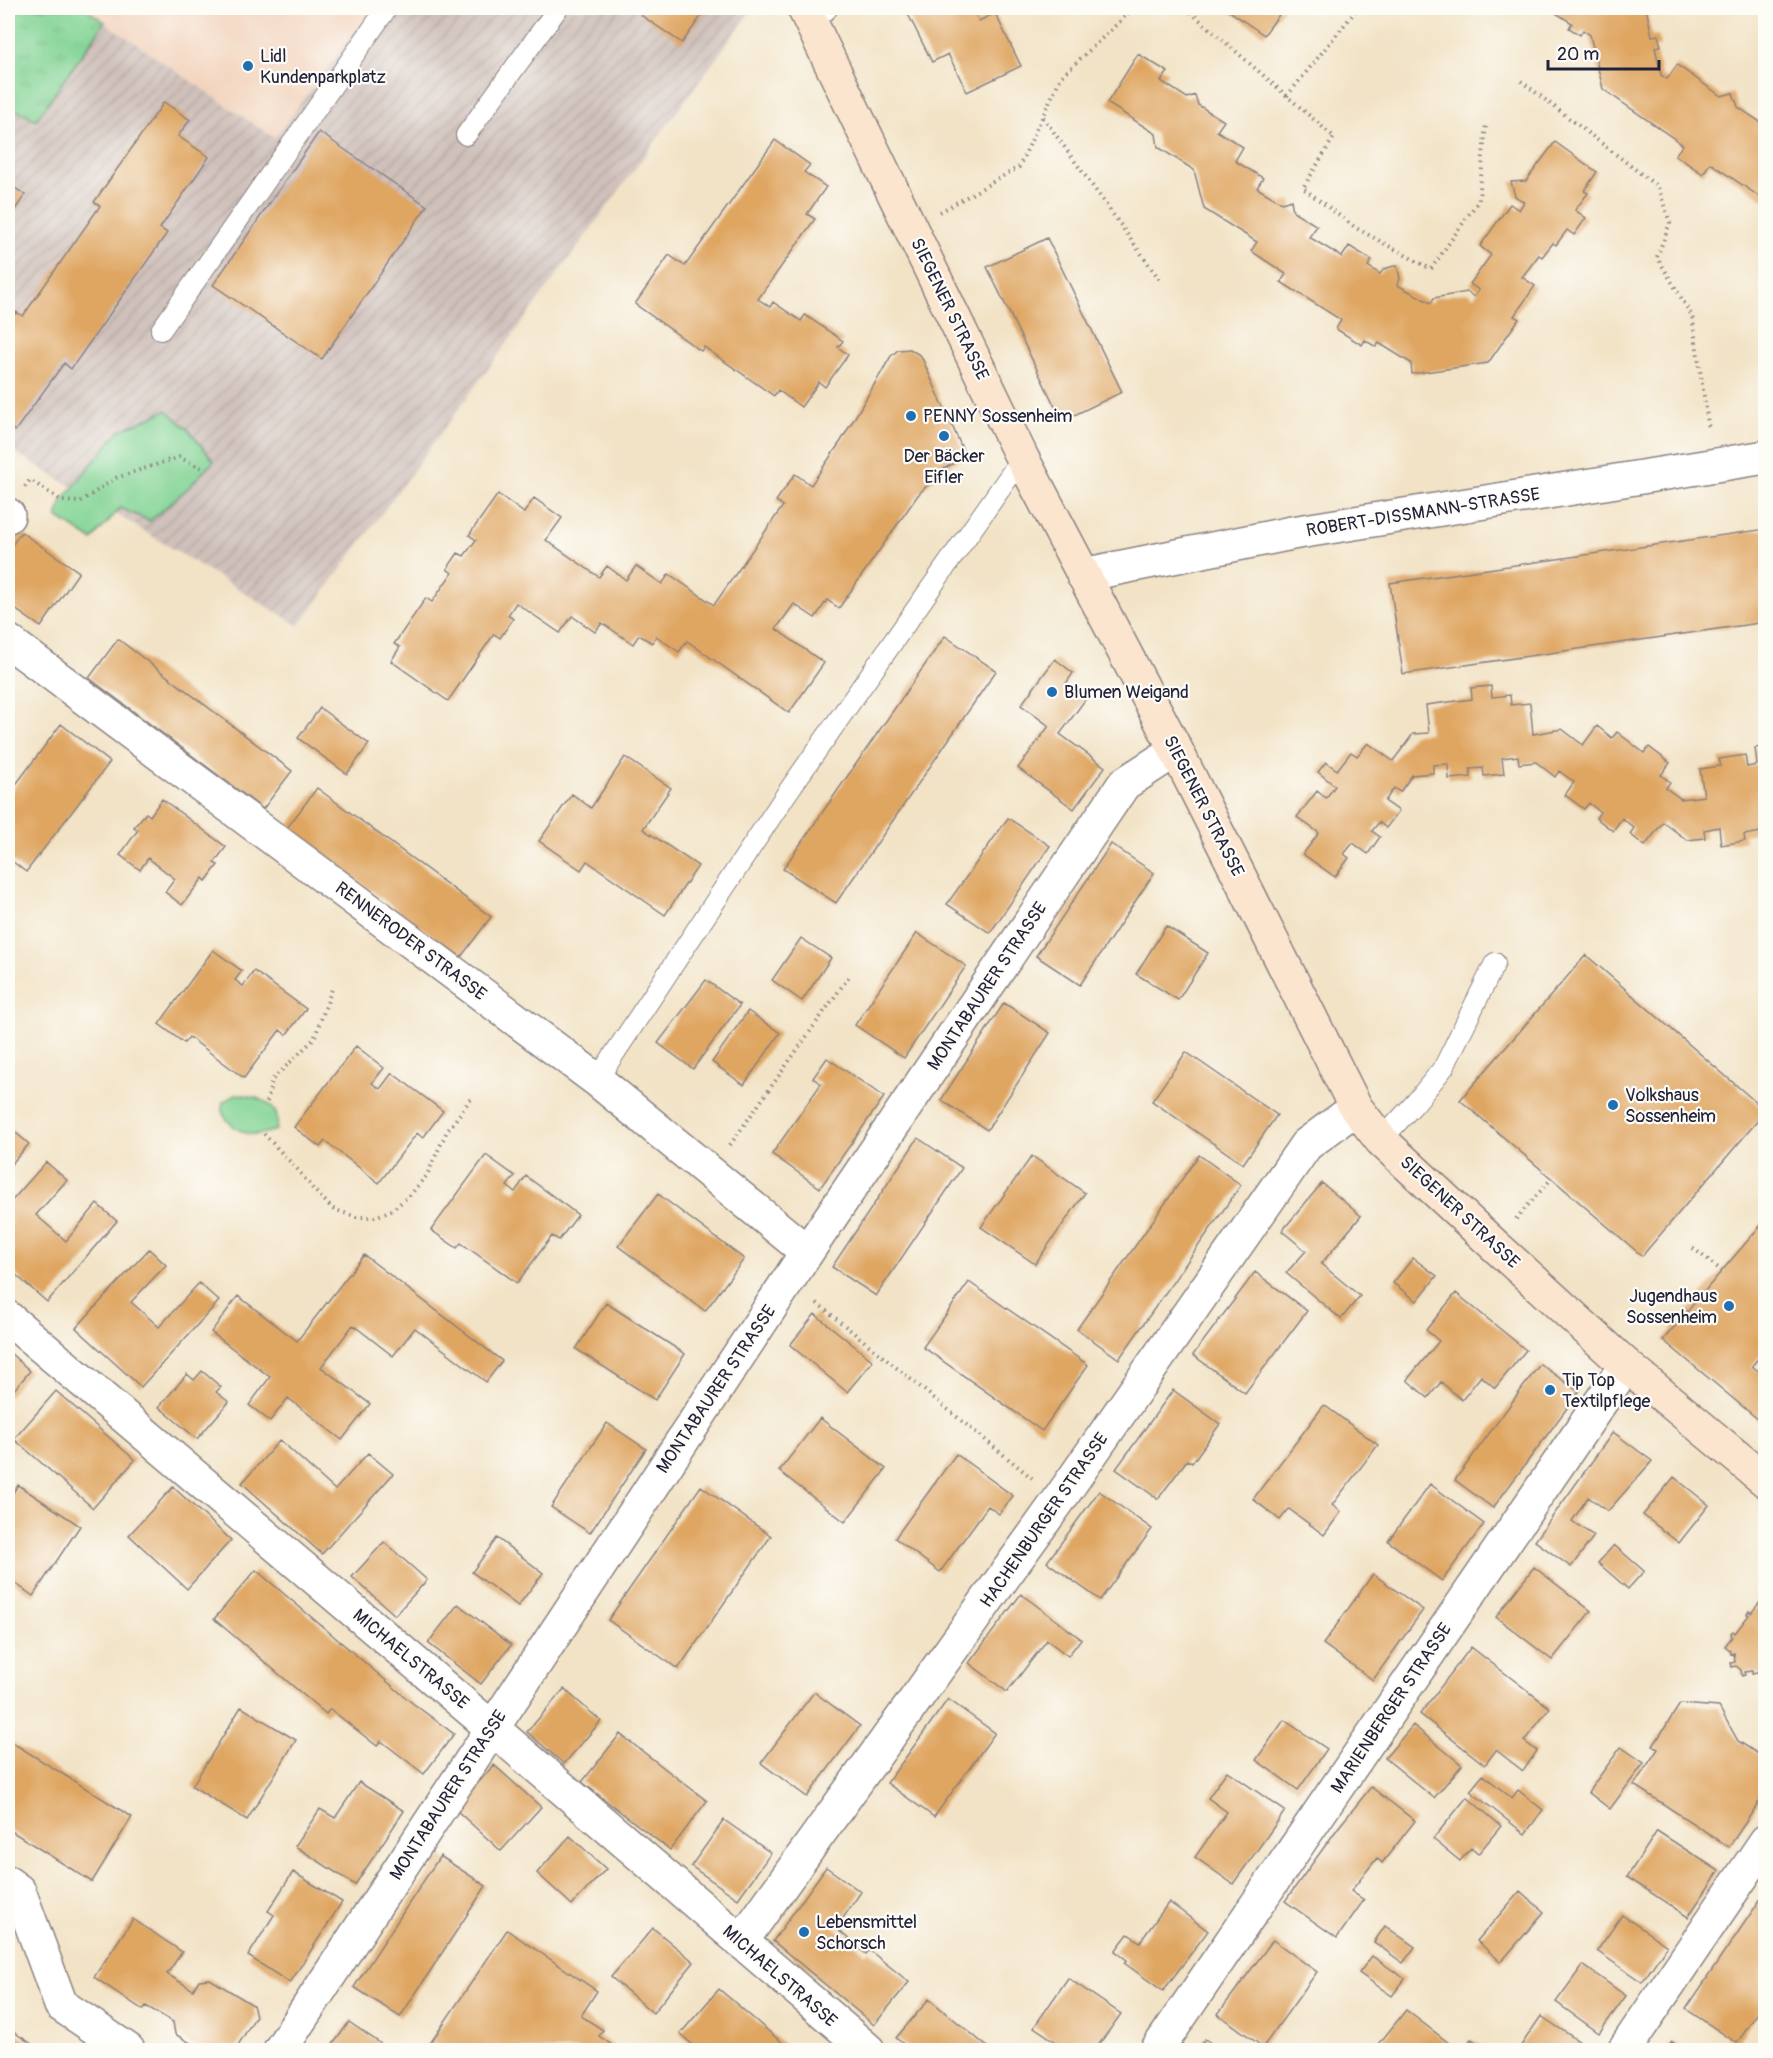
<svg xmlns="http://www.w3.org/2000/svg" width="1773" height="2058" font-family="Pangolin,sans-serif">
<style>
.built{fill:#f3d4be}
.industrial{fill:url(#industrial-furrows)}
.grass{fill:url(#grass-tufts);stroke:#527b68;stroke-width:1.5}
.park{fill:#83d495;stroke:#527b68;stroke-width:1.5}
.building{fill:#dfa662}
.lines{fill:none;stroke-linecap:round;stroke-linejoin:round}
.lane-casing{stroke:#8a8280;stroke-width:22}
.street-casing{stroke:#8a8280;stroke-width:36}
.secondary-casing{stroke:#8a8280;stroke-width:36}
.path{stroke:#8a8280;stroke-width:4;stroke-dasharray:1.5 4.5;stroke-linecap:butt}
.lane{stroke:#fff;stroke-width:20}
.street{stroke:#fff;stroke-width:33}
.secondary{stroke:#fbe5cf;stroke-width:33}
.poi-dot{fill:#1f6fb2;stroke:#fdfcf7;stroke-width:2}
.labels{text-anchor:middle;stroke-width:4.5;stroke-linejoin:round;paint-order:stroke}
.poi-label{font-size:18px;fill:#22223b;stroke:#fdfcf7;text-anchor:start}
.street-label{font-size:18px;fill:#22223b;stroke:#fdfcf7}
</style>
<defs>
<pattern id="industrial-furrows" width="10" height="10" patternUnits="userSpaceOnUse" patternTransform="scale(1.5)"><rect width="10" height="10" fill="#cfc0ba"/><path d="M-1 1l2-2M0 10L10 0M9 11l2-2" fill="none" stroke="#b1a5a1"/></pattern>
<pattern id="grass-tufts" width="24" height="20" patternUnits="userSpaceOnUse" patternTransform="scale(1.5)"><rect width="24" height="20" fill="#83d495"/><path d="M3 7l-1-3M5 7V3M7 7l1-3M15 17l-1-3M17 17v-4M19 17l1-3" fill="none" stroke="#71b681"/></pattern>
</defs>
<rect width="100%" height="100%" fill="#fdfcf7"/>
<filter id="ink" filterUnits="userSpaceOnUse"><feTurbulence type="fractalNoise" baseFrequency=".0167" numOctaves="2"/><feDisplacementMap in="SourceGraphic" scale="12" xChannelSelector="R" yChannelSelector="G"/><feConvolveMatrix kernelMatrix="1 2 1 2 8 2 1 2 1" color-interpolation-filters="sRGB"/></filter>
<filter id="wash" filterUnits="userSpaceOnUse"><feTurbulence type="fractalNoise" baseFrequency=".008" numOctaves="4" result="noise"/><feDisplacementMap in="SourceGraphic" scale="24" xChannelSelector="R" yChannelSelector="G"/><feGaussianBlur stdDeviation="1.35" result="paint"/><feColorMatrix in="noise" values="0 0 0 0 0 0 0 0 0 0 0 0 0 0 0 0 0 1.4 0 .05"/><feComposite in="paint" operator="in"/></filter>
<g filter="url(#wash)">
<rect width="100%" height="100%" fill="#f2e3c6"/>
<!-- built -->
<path class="built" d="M84,8H373L274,138Z"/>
<!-- industrial -->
<path class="industrial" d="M8,8H84L274,138L373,8H753L299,626L8,448Z"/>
<!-- grass -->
<path class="grass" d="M8,8H84L105,22L36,120L8,106Z"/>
<!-- park -->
<path class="park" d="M167,410L188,429L214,461L188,488L150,521L120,508L92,540L57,517L62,501L119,431Z
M236,1094C256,1096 284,1103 276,1130C255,1137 243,1137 227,1120C222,1114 221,1110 223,1102Z"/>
<g id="blocks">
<!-- building -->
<path class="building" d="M647,8H707L682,43L641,15Z
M905,8H972L979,21L995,13L1021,66L967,92L948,54L932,62Z
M1225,8H1284L1264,35Z
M1548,8H1646L1652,36L1658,35L1661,46L1655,47L1661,75L1667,79L1677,65L1721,96L1733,93L1738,107L1766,126V201L1710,163L1703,174L1675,155L1683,145L1603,89L1590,35L1583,30L1580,35L1569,28L1572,23Z
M1138,54L1168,72L1161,81L1187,98L1195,95L1198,105L1224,121L1217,131L1243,147L1235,161L1263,178L1257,188L1282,203L1291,200L1293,211L1317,226L1309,237L1342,257L1349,246L1372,260L1368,266L1380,274L1384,269L1397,265L1400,279L1397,285L1431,303L1434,298L1467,292L1474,297L1479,290L1470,284L1491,255L1480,246L1510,204L1519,210L1524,202L1515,196L1511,182L1526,181L1555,142L1597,172L1584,191L1588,193L1575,210L1586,218L1574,235L1567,230L1556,245L1553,243L1542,257L1539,255L1522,277L1535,286L1514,316L1519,319L1488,363L1412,374L1411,363L1379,343L1376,347L1365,340L1362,345L1336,329L1341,320L1281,282L1286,274L1251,251L1257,242L1204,209L1194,170L1158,147L1156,134L1107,103Z
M164,102L190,120L178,136L209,157L160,228L167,233L71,369L64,363L15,431L8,425V324L16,312L23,316L100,206L94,202Z
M319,132L427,206L322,359L213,285Z
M775,140L810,165L804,172L826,187L807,214L815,219L758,299L770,307L773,302L801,321L805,315L843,341L838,347L848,355L825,387L819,382L801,407L778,390L774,396L704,347L701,351L635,304L669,255L685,266Z
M8,183L25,195L8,220Z
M1047,238L1122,392L1062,421L987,267Z
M910,349L921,356L966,457L943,469L918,495L839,608L827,600L815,618L794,604L776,629L824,663L789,713L687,641L679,652L656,636L652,643L639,635L633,644L602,623L595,632L572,616L560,633L516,603L508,615L513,619L500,638L494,634L448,701L391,661L400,647L394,644L426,598L432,602L452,573L447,569L458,553L464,556L476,540L469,535L498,494L524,513L534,498L562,518L546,540L599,577L607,566L626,580L636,566L662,584L669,574L714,605L783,506L776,501L795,474L811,485L841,441L891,356L898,350Z
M1766,529V622L1403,674L1390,583Z
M21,532L79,572L41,627L8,604V551Z
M945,636L996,671L836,903L783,869Z
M118,639L292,771L263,809L89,678Z
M1055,659L1073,673L1065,685L1085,700L1060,734L1105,767L1074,809L1018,768L1049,726L1021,705Z
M1491,686L1492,697L1510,695L1511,705L1530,703L1533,734L1562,729L1583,745L1597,726L1612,738L1617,732L1644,753L1649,747L1670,763L1661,775L1670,782L1666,788L1681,799L1704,796L1700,769L1721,766L1719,759L1745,755L1747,767L1757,765L1755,748L1766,746V831L1744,835L1745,841L1721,845L1719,827L1704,830L1705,838L1687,840L1663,822L1645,846L1630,834L1634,828L1622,818L1613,831L1596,818L1600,812L1589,803L1584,809L1565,795L1574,782L1559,771L1555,777L1536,762L1519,764L1518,756L1502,758L1504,774L1484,776L1483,768L1470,769L1471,777L1449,779L1448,764L1433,765V773L1412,775L1400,792L1394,788L1385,801L1399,811L1386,828L1379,822L1372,831L1380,837L1368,854L1353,843L1344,854L1349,858L1335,877L1303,854L1319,833L1297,817L1317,791L1326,798L1335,786L1318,772L1326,762L1337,770L1351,752L1357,756L1368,743L1393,761L1413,734L1429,733L1426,705L1472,699L1471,688Z
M320,708L369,744L347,774L298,738Z
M61,724L110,762L26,872L8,858V795Z
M625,757L671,788L643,829L698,866L665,915L587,861L581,870L539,841L572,794L591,808Z
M317,788L491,917L461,957L287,828Z
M162,799L226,847L214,863L218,865L206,881L203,878L182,905L165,892L175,879L148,858L140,870L120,855L138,830L134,827L146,813L150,816Z
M1008,818L1050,846L990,933L947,904Z
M1111,844L1154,873L1080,985L1036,956Z
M1166,926L1208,953L1178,1000L1136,974Z
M917,933L966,966L904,1058L855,1025Z
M801,938L831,958L802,1001L772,980Z
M213,950L242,971L235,980L243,986L254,971L306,1009L286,1035L280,1030L244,1078L189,1037L184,1043L159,1024Z
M1586,955L1766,1111L1642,1256L1460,1100Z
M706,980L740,1005L693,1069L658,1043Z
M1004,1003L1050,1033L987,1130L941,1100Z
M748,1011L780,1033L744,1085L712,1062Z
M356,1046L384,1068L372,1083L380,1089L392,1073L443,1111L423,1138L417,1133L379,1183L325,1141L320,1147L294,1127Z
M1186,1052L1277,1115L1243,1164L1152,1101Z
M827,1058L884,1097L820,1188L772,1154L821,1084L813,1078Z
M8,1126L29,1144L8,1168Z
M918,1138L962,1168L876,1296L832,1267Z
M486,1155L515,1176L507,1186L515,1192L526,1176L578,1215L559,1240L552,1236L517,1283L461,1243L457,1248L431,1230Z
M1199,1155L1241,1185L1119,1359L1077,1329Z
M1032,1156L1085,1193L1035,1264L981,1227Z
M46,1162L67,1180L36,1215L66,1241L97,1204L117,1221L47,1302L8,1268V1205Z
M1322,1183L1361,1216L1321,1264L1360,1296L1341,1319L1286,1273L1306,1251L1282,1231Z
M658,1194L744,1259L705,1311L618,1246Z
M1766,1219V1349L1752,1366L1766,1377V1414L1760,1421L1663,1340Z
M149,1249L166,1265L131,1302L159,1327L199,1283L219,1301L141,1387L76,1328Z
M364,1255L502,1361L486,1382L415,1328L393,1356L353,1325L321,1367L370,1404L342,1440L288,1398L270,1421L249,1405L270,1377L211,1332L238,1296L297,1341Z
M1413,1258L1437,1276L1417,1301L1393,1283Z
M1255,1272L1307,1311L1245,1393L1193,1355Z
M969,1282L1088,1365L1042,1431L923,1347Z
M1456,1293L1526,1350L1495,1388L1481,1376L1462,1400L1441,1382L1428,1398L1407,1380L1439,1341L1426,1330Z
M606,1303L685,1354L655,1400L576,1349Z
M815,1314L873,1361L847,1392L790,1345Z
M8,1351L30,1371L8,1397Z
M1540,1364L1579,1392L1493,1508L1455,1480Z
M202,1371L221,1387L216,1392L229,1402L197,1439L159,1407L187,1374L194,1380Z
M1173,1390L1220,1424L1192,1463L1187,1460L1158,1499L1116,1469Z
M56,1391L135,1460L93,1508L14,1439Z
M1324,1405L1378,1445L1332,1505L1341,1512L1324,1535L1289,1509L1280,1520L1253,1499Z
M820,1418L886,1469L845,1522L779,1471Z
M607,1423L646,1449L590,1533L551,1507Z
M1613,1432L1652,1461L1608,1511L1588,1497L1572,1521L1594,1536L1571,1567L1535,1541Z
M280,1440L335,1490L368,1453L393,1474L322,1554L242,1483Z
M956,1454L1013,1496L999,1514L988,1506L940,1572L895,1538Z
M1674,1477L1709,1505L1679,1543L1643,1515Z
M1430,1484L1484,1524L1442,1581L1388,1541Z
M18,1485L80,1526L33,1596L8,1578V1501Z
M701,1486L771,1536L678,1669L608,1620Z
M173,1487L231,1540L187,1589L129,1535Z
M1099,1491L1152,1529L1100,1600L1047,1562Z
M497,1538L543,1573L518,1606L472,1572Z
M384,1542L427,1580L395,1615L352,1577Z
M1614,1545L1644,1571L1628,1589L1598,1563Z
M1534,1567L1591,1611L1552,1660L1496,1617Z
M256,1570L411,1702L454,1734L424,1774L381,1741L377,1746L330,1709L326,1714L214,1619Z
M1373,1574L1423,1610L1373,1680L1323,1644Z
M1021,1594L1081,1639L1068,1656L1047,1640L1007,1692L969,1663Z
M1766,1595V1680L1757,1673L1752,1674V1671L1744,1672L1745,1675L1742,1676L1741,1670L1736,1666L1732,1667L1731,1663L1735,1662L1734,1653L1731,1654L1730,1650L1725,1646L1732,1637L1731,1633L1733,1631L1735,1633L1749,1615L1747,1614L1749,1611L1751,1613Z
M458,1604L511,1645L481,1684L428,1643Z
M1471,1647L1550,1708L1524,1741L1537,1751L1523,1771L1496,1750L1485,1765L1420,1714Z
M564,1689L601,1721L564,1764L527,1732Z
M814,1692L860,1726L807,1797L761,1763Z
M948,1699L995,1733L934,1817L887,1783Z
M1680,1704L1719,1707L1738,1741L1766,1759V1792L1729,1847L1634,1785L1658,1749L1653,1746Z
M241,1707L296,1740L247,1820L192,1786Z
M1284,1720L1327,1749L1298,1790L1256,1760Z
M1413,1725L1462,1765L1434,1798L1385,1758Z
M620,1734L707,1801L670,1850L582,1782Z
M8,1740L132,1817L92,1882L8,1829Z
M1621,1747L1644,1763L1610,1809L1588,1792Z
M494,1765L541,1807L501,1851L455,1809Z
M1227,1771L1285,1811L1233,1884L1195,1857L1227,1812L1208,1798Z
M1483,1775L1512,1798L1518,1790L1543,1810L1525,1834L1470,1791Z
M359,1782L404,1811L355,1885L295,1846L320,1809L335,1818Z
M1371,1787L1415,1821L1382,1863L1377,1858L1351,1891L1364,1900L1337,1938L1285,1901L1338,1828Z
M1467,1797L1501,1826L1478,1854L1471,1848L1460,1861L1433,1839Z
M724,1820L771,1853L738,1899L691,1866Z
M1657,1831L1719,1871L1688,1917L1627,1877Z
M570,1836L606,1869L572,1905L537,1873Z
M440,1856L486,1886L400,2017L354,1987Z
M826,1867L861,1892L836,1928L866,1954L869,1950L909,1982L874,2025L773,1941Z
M293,1872L342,1902L290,1983L248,1956L274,1915L268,1911Z
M1520,1891L1544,1912L1501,1962L1477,1941Z
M1766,1891V2001L1737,2043L1686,2009Z
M1169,1902L1208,1931L1163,1991L1124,1963L1127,1960L1115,1951L1128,1934L1140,1942Z
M1622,1915L1667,1946L1642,1982L1597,1951Z
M133,1919L182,1952L167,1974L193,1990L199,1980L210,1979L253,2005L256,2016L235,2050H202L175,2034L173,2022L146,2006L143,2010L94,1977Z
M1385,1926L1415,1947L1403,1963L1374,1942Z
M653,1928L694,1962L653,2013L611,1977Z
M507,1930L597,1991L581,2016L603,2030L599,2036L619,2050H444L431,2042Z
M1273,1940L1317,1972L1263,2047L1218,2014Z
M1372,1956L1405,1979L1392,1996L1359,1973Z
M1583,1965L1626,1996L1599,2033L1556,2002Z
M1068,1978L1121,2014L1095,2050H1068L1034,2027Z
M719,1989L767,2030L791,2050H699L680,2034Z
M929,1999L973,2035L991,2050H911L896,2038Z
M1406,2010L1449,2043L1443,2050H1374Z
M1541,2016L1592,2050H1518Z
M349,2022L390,2050H329Z
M8,2028L21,2037L41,2050H8Z
M1205,2039L1221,2050H1197Z
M1471,2039L1488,2050H1463Z
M1672,2042L1685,2050H1666Z"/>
</g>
</g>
<g filter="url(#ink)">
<use href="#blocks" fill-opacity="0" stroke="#8a8280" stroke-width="1.5"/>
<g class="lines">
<!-- lane casing -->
<g class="lane-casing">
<path id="lane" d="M812,23L828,8
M466,135L558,8
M161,330L387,8
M597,1080L787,793L1022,458
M1381,1140L1416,1102L1444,1067L1495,963"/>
</g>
<!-- street casing -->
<g class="street-casing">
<path id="street" d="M8,515V516
M1083,575L1292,533L1766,457
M8,641L597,1080L807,1252
M8,1318L492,1728L868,2050
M8,1883L19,1891L61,2005L128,2050
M741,1942L1059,1500L1306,1145L1356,1108
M280,2050L807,1252L1124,784L1176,750
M1157,2050L1626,1365
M1624,2050L1766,1841"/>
</g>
<!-- secondary casing -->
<g class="secondary-casing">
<path id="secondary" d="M804,8L1022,458L1176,750L1356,1108L1381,1140L1491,1242L1626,1365L1766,1481"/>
</g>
<!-- path -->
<path class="path" d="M1186,8L1334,137L1303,188L1356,228L1431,269L1479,200L1486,123
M1521,81L1658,187L1670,223L1657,257L1692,316L1709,430
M1287,96L1358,8
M1043,117L1160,280
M940,212L1019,167L1061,77L1134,8
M25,487L30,480L62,501L80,502L116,478L179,457L205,470
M267,1102L272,1080L314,1039L332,989
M264,1134L297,1169L313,1189L333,1209L356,1217H375L392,1210L411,1194L427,1175L446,1133L472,1097
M730,1145L850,975
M1516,1219L1552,1178
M1693,1248L1722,1271
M817,1303L1032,1478"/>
<!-- lane -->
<use href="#lane" class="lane"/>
<!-- street -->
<use href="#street" class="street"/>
<!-- secondary -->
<use href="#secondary" class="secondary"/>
</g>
</g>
<!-- markers -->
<g class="poi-dot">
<circle cx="248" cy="66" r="6"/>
<circle cx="911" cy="416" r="6"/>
<circle cx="944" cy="436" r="6"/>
<circle cx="1052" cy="692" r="6"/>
<circle cx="1613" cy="1105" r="6"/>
<circle cx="1729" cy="1306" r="6"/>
<circle cx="1550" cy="1390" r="6"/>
<circle cx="804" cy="1932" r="6"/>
</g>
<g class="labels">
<!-- poi labels -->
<g class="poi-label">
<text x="260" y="62">Lidl<tspan x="260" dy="21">Kundenparkplatz</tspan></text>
<text x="923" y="422">PENNY Sossenheim</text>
<text x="944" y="462" text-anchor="middle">Der Bäcker<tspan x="944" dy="21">Eifler</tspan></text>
<text x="1064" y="698">Blumen Weigand</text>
<text x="1625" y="1101">Volkshaus<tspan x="1625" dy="21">Sossenheim</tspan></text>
<text x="1717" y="1302" text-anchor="end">Jugendhaus<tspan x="1717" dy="21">Sossenheim</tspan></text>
<text x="1562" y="1386">Tip Top<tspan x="1562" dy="21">Textilpflege</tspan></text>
<text x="816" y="1928">Lebensmittel<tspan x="816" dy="21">Schorsch</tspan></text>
</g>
<!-- street labels -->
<g class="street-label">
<text transform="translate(950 309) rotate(64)" y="6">SIEGENER STRASSE</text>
<text transform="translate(1423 512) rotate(-9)" y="6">ROBERT-DISSMANN-STRASSE</text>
<text transform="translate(1204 806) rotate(63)" y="6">SIEGENER STRASSE</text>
<text transform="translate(411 941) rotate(37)" y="6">RENNERODER STRASSE</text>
<text transform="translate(987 986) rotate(-56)" y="6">MONTABAURER STRASSE</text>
<text transform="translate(1460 1212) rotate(43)" y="6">SIEGENER STRASSE</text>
<text transform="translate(716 1389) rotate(-56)" y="6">MONTABAURER STRASSE</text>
<text transform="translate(1044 1520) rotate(-55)" y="6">HACHENBURGER STRASSE</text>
<text transform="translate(411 1659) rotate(40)" y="6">MICHAELSTRASSE</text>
<text transform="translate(1391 1708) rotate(-56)" y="6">MARIENBERGER STRASSE</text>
<text transform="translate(448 1795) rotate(-57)" y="6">MONTABAURER STRASSE</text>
<text transform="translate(780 1976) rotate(41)" y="6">MICHAELSTRASSE</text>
</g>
</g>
<!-- margin -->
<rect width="1773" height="2058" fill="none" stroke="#fdfcf7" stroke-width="30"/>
<!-- scale -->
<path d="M1548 60v9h111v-9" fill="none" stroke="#22223b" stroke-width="3"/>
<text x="1557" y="60" font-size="18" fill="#22223b" stroke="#fdfcf7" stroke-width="4.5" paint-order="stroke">20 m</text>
</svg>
